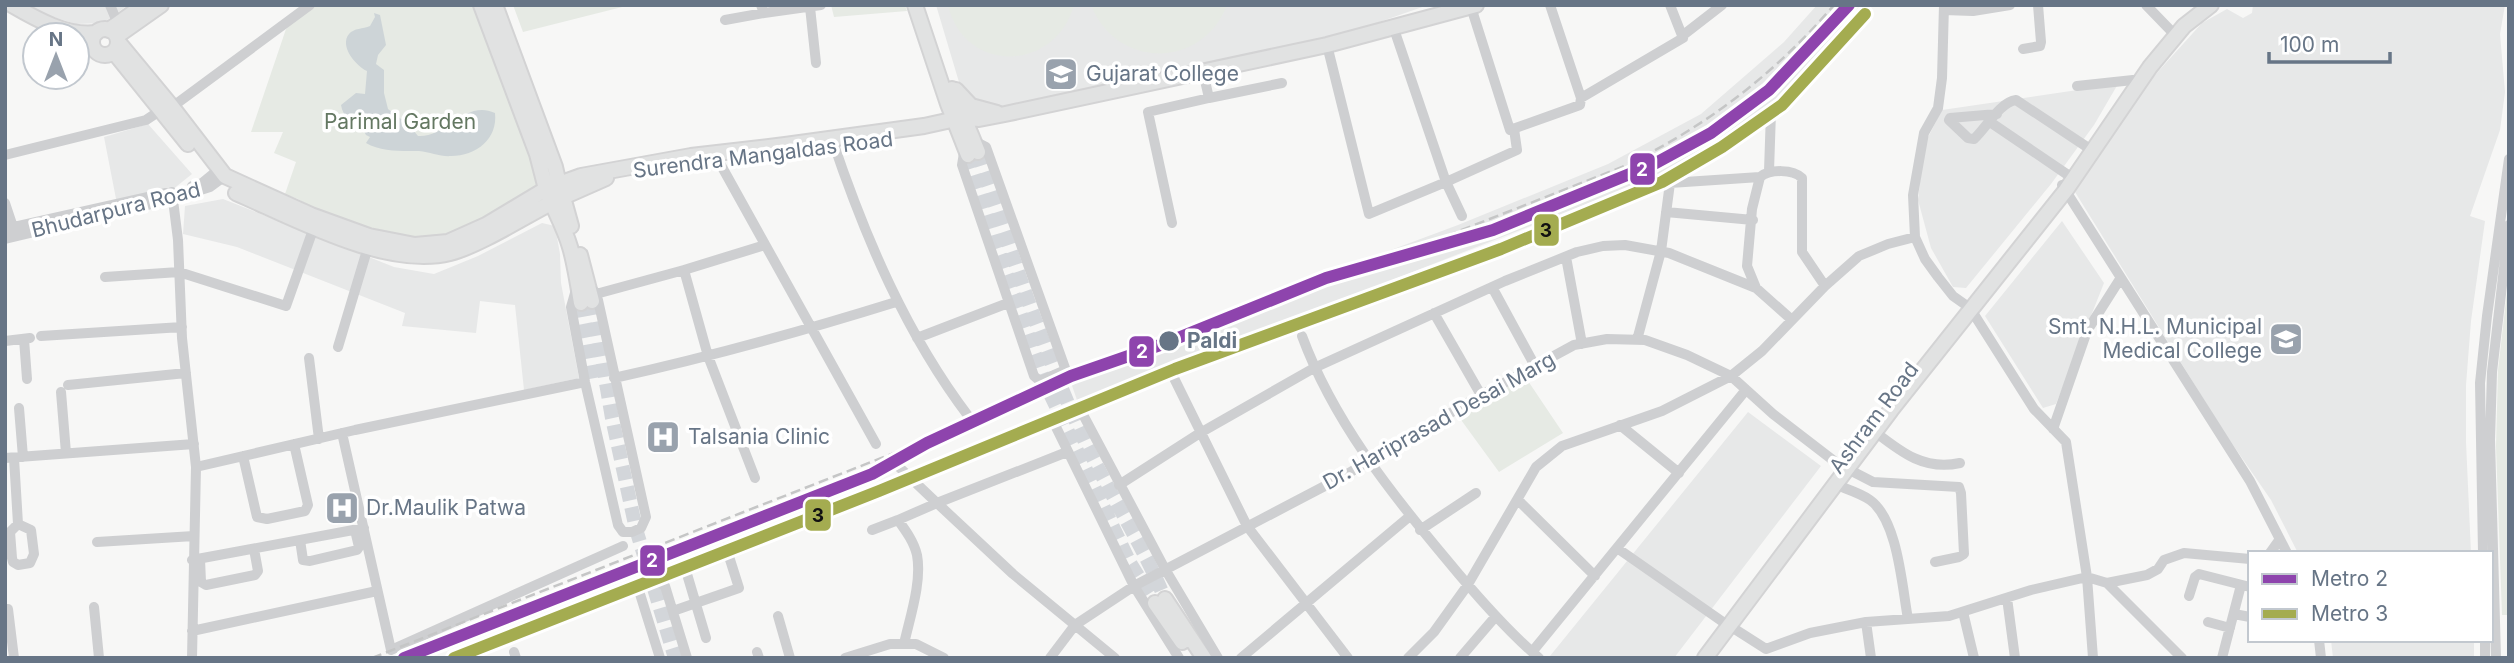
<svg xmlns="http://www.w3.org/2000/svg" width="2514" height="663" font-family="Inter,sans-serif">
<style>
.built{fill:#e7e8e8}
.green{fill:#e6eae4}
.water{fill:#cdd4d7}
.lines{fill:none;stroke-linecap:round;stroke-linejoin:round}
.major-tunnel{stroke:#d3d6da;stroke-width:14;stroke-dasharray:14 7;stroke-linecap:butt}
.major-casing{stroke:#d3d3d4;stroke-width:18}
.minor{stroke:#cecfd1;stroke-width:10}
.major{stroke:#e1e2e2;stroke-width:14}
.rail{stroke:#c5c6c6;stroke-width:2.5;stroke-dasharray:10 5;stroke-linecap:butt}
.metro-1-casing{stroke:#fff;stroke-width:18}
.metro-2-casing{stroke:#fff;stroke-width:18}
.metro-1{stroke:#8e44ad;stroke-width:12}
.metro-2{stroke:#a4ac50;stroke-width:12}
.stop-dot{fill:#677586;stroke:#fff;stroke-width:2.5}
.labels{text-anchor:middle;stroke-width:7;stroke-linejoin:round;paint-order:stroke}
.poi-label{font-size:21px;fill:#677586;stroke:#fff;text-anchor:start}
.park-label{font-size:21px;fill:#647862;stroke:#fff}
.street-label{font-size:21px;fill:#677586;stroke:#fff}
.stop-label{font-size:21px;font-weight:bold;fill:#677586;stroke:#fff;text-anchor:start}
.line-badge{stroke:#fff;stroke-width:2.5}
.badge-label{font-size:19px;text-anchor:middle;font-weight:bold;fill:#fff}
.pale-badge-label{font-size:19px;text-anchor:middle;font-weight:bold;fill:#111}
</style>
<rect width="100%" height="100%" fill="#f7f7f6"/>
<!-- built -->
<path class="built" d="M25,5H128L103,23L76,24L37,12Z
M936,5H1428L1328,40L972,115L967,109Z
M1817,5H1858L1810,69L1766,109L1705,154L1640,183L1078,403L1069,377L1348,266L1458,225L1608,164L1701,114L1784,42Z
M2253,5H2505L2500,34L2505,92L2500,130L2470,216L2485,221L2471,321L2466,385V442L2471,553H2298L2271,500L2224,432L2075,192L2146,85L2202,23L2227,9L2243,18L2252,13Z
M2118,84L2094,125L2051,184L1966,288L1953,287L1931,248L1918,200L1924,145L1942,110Z
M148,124L192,174L172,190L117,204L104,137Z
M223,199L394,267L434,274L478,256L542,223L555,226L560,254L561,283L579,378L524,390L515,305L480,301L476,333L402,326L405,313L237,247L183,234L185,206Z
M2062,221L2104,283L2056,404L2043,408L1985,316Z
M1748,412L1821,466L1674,658H1553L1550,656Z
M347,493L355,522L338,525L330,495Z
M2331,640H2474V658H2333Z"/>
<!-- green -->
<path class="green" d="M318,5H475C487,36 543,165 536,189L459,237L410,244L317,210L298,199L285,194L296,162L274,153L283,132H251L286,29L296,19Z
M513,5H630L523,32Z
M831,5H905L907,11L834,17Z
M948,5H1074C1055,73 964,74 948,5Z
M1091,5H1227C1202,70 1116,69 1091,5Z
M2509,274V615H2502L2496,446L2498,370Z
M1524,375L1563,433L1499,472L1456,413Z"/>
<!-- water -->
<path class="water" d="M374,13L380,15L386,45L378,55L376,64L384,70V93L388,109L409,125L418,136C446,138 465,99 495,113C498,139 476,156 451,156C441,157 430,152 419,151C402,151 381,152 366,143L370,137L366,135L361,126C351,122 343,117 341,105L356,93L365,94L367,71C356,66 339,46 349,34C354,28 363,29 370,26L375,17Z"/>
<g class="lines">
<!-- major-tunnel -->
<path class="major-tunnel" d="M978,152C1010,250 1042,348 1085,442C1110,495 1143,545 1165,599
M968,155L994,239L1045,383L1130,563L1155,603
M592,301L612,418L636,529L675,658
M581,303L595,378"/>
<!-- major casing -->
<g class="major-casing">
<path id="major" d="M12,5C36,19 68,37 96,33
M495,5L555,167L559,184L581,176L691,156L785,145L924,126L965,117L979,119L1005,114L1327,45L1476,5
M915,5L948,104L968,155
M92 42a13 13 0 1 1 26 0a13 13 0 1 1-26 0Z
M109,30L144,5
M117,36L161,5
M119,43L172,107L225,176L311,215L369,236L415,245L448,242L486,225L546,189L537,154L481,5
M114,52L188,144
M952,89L978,152
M956,90L971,106L997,113
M236,193C294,218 386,269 450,253C478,246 524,217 551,203L563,197L559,184L546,189C553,208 564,226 570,247C575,264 578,284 581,303
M571,226L563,197L606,178
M580,255L592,301
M1165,599L1204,658
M1155,603L1182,642
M1705,658L1891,410L2066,190L2150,67L2184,26L2211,5"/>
</g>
<!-- minor -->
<path class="minor" d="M110,5L118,24
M761,5L764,13L821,5
M1944,5L1942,78L1938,108L1924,133L1913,195L1915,237L1925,259L1938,277L1953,296L1970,308L2034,409L2066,442L2087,577L2093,658
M2146,5L2176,36
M810,7L816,63
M1471,7L1510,130L1580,105L1581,98L1550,5
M1944,10L1973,11L2010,5
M725,20L764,13
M1682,36L1722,5
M1327,45L1369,214L1446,182L1394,29
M2023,49L2040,46L2041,42L2038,5
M2077,86L2133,80
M1209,98L1282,83
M1581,98L1683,38L1670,5
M172,107L310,5
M1997,114L1950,118L1949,120L1968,138L1974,139C1986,128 2000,102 2016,100L2087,147
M1990,122L2068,175
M832,139C865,237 906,334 969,417
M965,147L962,165L1034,376L1040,381L1063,371L1065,368L986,147L974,141
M5,155L146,120L161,110
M717,158L876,444
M1769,171L1771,112
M2062,185L2250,481L2287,553
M192,186L202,183L219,169
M172,192L178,240L182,338L196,467L192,658
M5,203L14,230
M1666,212L1753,220
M1462,216L1446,182L1517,150L1514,129
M1172,223L1148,112L1209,98L1203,72
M5,229L166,193
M5,239L173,199L210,187L225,176
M1566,257L1582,344
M684,270L765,245
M105,277L179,272L286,306L314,227
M577,286L571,307L585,382L618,525L623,532H632L641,528L646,517L598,300L594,291
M1492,287L1535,366
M1756,288L1747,266L1752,209L1760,177C1770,169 1793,169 1802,178V252L1825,286
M596,294L684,270L708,356L755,478
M1434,313L1481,395
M41,336L182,327
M1302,336C1333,420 1390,492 1447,560C1475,594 1505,629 1539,658
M917,338L1008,303
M24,339L27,379
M1637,340L1661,251L1670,183L1760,177
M5,341L30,338
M338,347L368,247
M309,358L319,439
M1171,372L1247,526L1348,658
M614,378C709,357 803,331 896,302
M68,385L186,373
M61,392L66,453
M19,408L23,457
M1620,425L1679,473
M2053,429L2087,331L2120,279
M1874,431C1901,452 1924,471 1960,463
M342,433L391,650L623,546
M243,456L257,517L267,519L305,511L308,505L294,444
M5,458L194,444
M14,458L18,524L10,532L12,558L13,562L18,565L30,563L34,554L31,530L18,524
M897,465L937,503L1067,452
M196,467L355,430L585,382
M1834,484C1846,489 1860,493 1870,500C1898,520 1902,587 1908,619
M1119,485L1200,433L1314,368L1505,281L1577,252L1603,246L1625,245L1669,253L1756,288L1792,320
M1518,500L1595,576
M872,530L898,520
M1420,530L1476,493
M300,540L303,560L310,561L357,550L359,547L355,530
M97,542L194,536
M1617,548L1723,622
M2270,553L2280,539
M2483,553L2480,383L2487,316L2509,159
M200,559L201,582L206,585L255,575L258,571L254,549
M192,560L364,528
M684,564L706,638
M2107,583L2147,575L2158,569L2164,560L2184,553L2250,559
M2189,596L2195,577L2199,574L2250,587
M2007,598L2015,658
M94,607L99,658
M8,609L14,658
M673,611L739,588L726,547
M1963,612L1974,658
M2234,614L2250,617
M778,616L790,658
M1866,622L1871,658
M2208,622L2230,628
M1730,626L1766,649L1810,633L1866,622L1949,616L2031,590L2087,577L2107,583L2182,658
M192,631L377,591
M2319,640L2321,658
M2485,640V658
M904,644C910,617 922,582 917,555C914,542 906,531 898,520L937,503L1013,574L1115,658
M514,652L516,658
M757,652L759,658
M1532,652L1745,391
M660,658L640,594V588L647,583L657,581L665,586L687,658
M845,658L890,644H916L944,658
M1050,658L1075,625L1134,586L1342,477L1469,402L1574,345L1607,339L1645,340L1687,355L1731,376L1773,414L1838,464L1873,482L1959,487L1961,493L1964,554L1959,557L1935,562
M1179,658L1134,586L1054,423L1056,418L1079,407L1165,569L1218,658
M1241,658L1410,516
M1408,658L1434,632L1467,586L1536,467L1562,446L1662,411L1731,376L1762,351L1825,286L1859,256L1888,244L1915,237
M1460,658L1496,616
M2222,658L2241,585
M2496,658L2490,440L2492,372L2509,225"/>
<!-- major -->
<use href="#major" class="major"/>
<!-- rail -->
<path class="rail" d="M372,658L1622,167C1704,128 1774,75 1834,5"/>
<!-- metro-1 casing -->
<g class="metro-1-casing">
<path id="metro-1" d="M404,658L872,474L927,443L1071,376L1163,344L1326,278L1493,230L1654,164L1711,133L1769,90L1849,5"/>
</g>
<!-- metro-2 casing -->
<g class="metro-2-casing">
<path id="metro-2" d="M454,658L879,491L1175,369L1501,249L1662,182L1722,147L1782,105L1865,14"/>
</g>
<!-- metro-1 -->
<use href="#metro-1" class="metro-1"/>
<!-- metro-2 -->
<use href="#metro-2" class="metro-2"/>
</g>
<!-- icons -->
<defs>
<g id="university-square" transform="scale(1.75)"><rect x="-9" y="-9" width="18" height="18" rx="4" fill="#99a2ad" stroke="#fff"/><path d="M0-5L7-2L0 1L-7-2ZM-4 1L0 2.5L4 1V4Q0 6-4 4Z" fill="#fff"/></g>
<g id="hospital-square" transform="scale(1.75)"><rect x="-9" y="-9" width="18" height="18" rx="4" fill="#99a2ad" stroke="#fff"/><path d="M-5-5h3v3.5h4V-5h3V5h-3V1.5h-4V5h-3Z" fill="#fff"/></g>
</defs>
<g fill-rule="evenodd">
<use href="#university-square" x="1061" y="74"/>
<use href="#university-square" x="2286" y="339"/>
<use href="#hospital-square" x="663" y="437"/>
<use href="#hospital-square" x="342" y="508"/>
</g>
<!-- markers -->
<circle class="stop-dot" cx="1169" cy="341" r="11"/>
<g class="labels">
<!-- poi labels -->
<g class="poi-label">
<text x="1086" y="81">Gujarat College</text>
<text x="2262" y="334" text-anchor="end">Smt. N.H.L. Municipal<tspan x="2262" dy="24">Medical College</tspan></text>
<text x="688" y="444">Talsania Clinic</text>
<text x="366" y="515">Dr.Maulik Patwa</text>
</g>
<!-- park labels -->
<g class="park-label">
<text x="400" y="129">Parimal Garden</text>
</g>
<!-- street labels -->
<g class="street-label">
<text transform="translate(763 155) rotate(-7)" y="7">Surendra Mangaldas Road</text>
<text transform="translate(116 210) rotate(-14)" y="7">Bhudarpura Road</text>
<text transform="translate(1874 418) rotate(-53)" y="7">Ashram Road</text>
<text transform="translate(1439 421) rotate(-29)" y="7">Dr. Hariprasad Desai Marg</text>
</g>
<!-- stop labels -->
<g class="stop-label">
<text x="1187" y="348">Paldi</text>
</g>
</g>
<g class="line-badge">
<rect x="1629" y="152" width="27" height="34" rx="7" fill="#8e44ad"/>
<rect x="1533" y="213" width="27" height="34" rx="7" fill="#a4ac50"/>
<rect x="1128" y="335" width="27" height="33" rx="7" fill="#8e44ad"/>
<rect x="804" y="498" width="28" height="34" rx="7" fill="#a4ac50"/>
<rect x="639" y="544" width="27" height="33" rx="7" fill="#8e44ad"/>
</g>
<g class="badge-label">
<text x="1642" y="176">2</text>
<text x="1142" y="358">2</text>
<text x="652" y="567">2</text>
</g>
<g class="pale-badge-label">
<text x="1546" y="237">3</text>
<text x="818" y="522">3</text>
</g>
<!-- border -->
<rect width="2514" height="663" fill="none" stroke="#677586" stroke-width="14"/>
<!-- legend -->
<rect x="2248" y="551" width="245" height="91" fill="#ffffff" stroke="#c2c8cf" stroke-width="2"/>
<rect x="2262" y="574" width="35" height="10" fill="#8e44ad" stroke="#c2c8cf" stroke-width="2"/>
<text x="2311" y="586" font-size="21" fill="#677586">Metro 2</text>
<rect x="2262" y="609" width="35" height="10" fill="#a4ac50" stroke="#c2c8cf" stroke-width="2"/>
<text x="2311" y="621" font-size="21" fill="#677586">Metro 3</text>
<!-- north arrow -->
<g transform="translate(56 56)"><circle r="33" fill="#ffffff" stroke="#c2c8cf" stroke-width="2"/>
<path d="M0-5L12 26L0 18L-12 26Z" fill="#99a2ad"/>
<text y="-10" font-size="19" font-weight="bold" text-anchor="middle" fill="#677586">N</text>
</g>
<!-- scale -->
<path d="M2269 52v10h121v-10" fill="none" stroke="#677586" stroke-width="3.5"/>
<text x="2280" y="52" font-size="21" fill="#677586" stroke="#ffffff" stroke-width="5" paint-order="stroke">100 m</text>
</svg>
